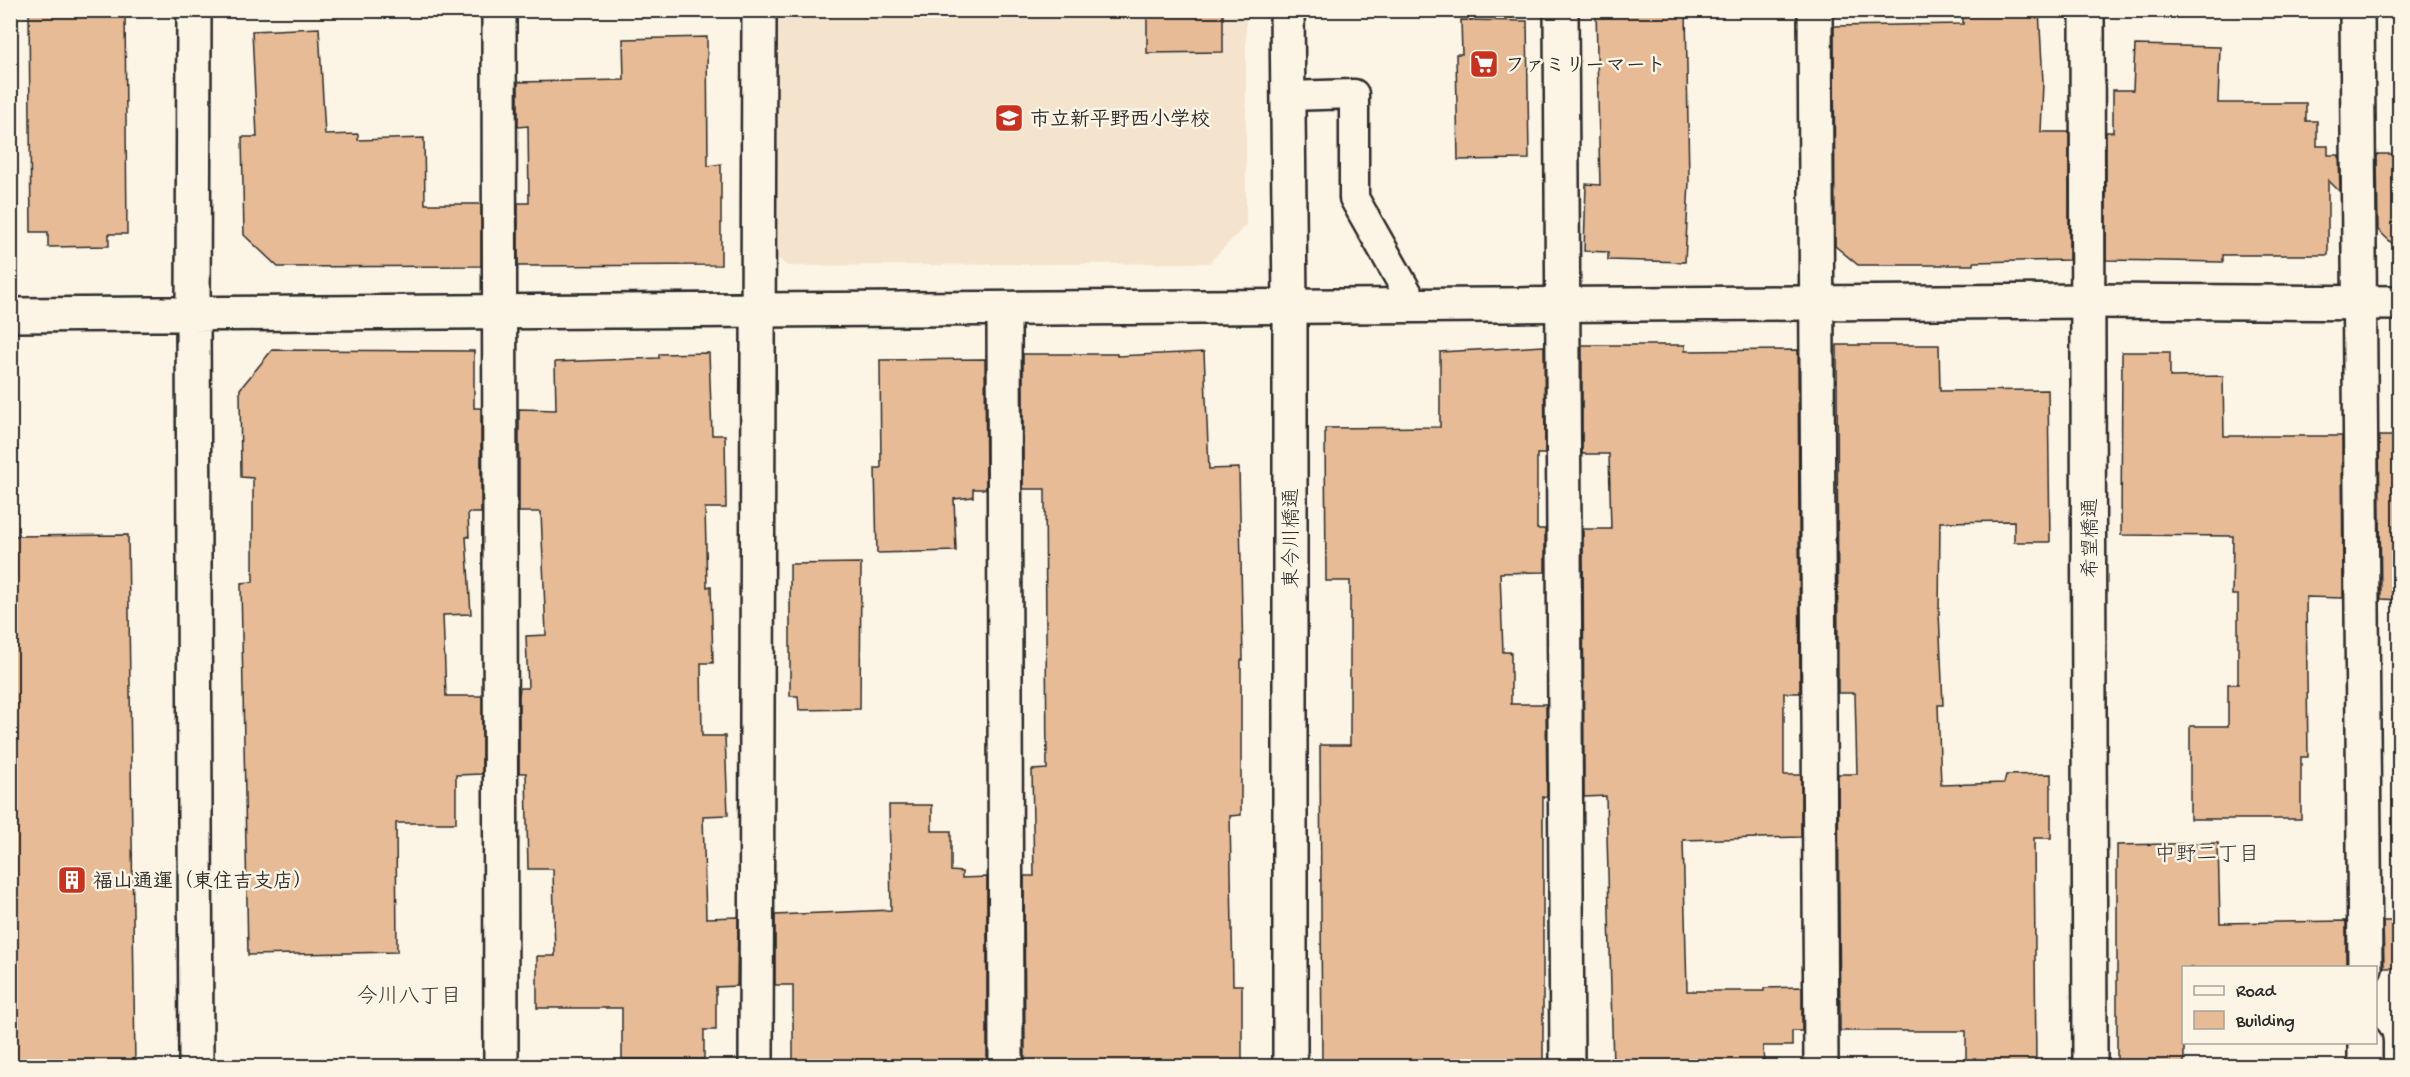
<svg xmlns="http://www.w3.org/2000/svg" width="2410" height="1077" font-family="'Gochi Hand','Klee One',sans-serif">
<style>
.built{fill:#f5e4cd}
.building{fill:#e6bb96;stroke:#2b2b2b;stroke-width:1.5}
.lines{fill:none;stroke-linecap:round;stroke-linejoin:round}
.service-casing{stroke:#2b2b2b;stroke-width:33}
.minor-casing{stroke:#2b2b2b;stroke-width:38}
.tertiary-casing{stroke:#2b2b2b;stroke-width:38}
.service{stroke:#fcf5e5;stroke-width:28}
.minor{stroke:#fcf5e5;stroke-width:33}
.tertiary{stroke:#fcf5e5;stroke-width:33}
.labels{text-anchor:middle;stroke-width:5;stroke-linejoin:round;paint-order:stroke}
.poi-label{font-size:20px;font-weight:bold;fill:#2b2b2b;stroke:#fcf5e5;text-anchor:start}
.street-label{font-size:20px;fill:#2b2b2b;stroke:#fcf5e5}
.neighbourhood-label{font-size:21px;fill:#2b2b2b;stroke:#fcf5e5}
</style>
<rect width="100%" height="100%" fill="#fcf5e5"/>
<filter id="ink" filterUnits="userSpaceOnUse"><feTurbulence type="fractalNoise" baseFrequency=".0167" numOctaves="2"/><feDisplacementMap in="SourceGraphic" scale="12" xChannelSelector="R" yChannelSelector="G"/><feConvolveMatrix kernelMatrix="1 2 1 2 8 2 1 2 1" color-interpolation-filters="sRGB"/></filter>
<g filter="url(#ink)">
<!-- built -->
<path class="built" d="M771,11H1246V225L1209,263L788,266L773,255Z"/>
<!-- building -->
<path class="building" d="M29,10H125L127,234H109V246L48,247V232H31Z
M1147,10H1223V52L1147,53Z
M1596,10H1686L1689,181L1685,262L1608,260V252L1584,251L1586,184L1600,185Z
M1963,10H2039L2043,82L2041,132H2069V260L1974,262V265H1858L1835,246L1834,26L1963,24Z
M1461,20L1527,21L1529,159L1458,160L1456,54H1462Z
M319,28L325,135L358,134V140L424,138L425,204H481V266L278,267L244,235L242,137H257L252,31Z
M707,37L708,166L721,164V265L518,266V203H529L528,126L518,127V82L624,80L623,39Z
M2135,45L2220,47L2218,103H2306V121H2317V146H2328V155H2339L2340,192L2328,180V255H2223V262L2106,260V132H2113V90H2133Z
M2377,154H2400V251L2378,230Z
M1582,345H1685V351L1798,350L1800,693H1784V775H1801V837L1683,840L1687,991H1764V988L1802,987V1031H1792V1046H1763L1764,1066H1613L1606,796L1584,797L1583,529H1611L1609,454H1582Z
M1837,345H1939L1940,391L2048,390L2050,542H2014V521L1940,522L1939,612L1943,705H1938L1941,785L2004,783L2006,775L2051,774V838H2034L2036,1066H1966V1031H1840L1838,774H1857L1855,693H1838Z
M1544,346L1545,454H1537V529H1545V572L1500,573L1503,652H1511V704H1546L1547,797H1543V1066H1322L1320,745H1350V581H1326L1325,428L1440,427V352Z
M272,350L474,351V408H481V513H468L469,537H466L471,614L443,615L446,696H482V774L456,775V823H396L397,952L248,955L241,583L253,582V478L241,477L240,389Z
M1204,352L1209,469L1239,468L1243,660H1241V815L1230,816L1233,985H1242V1066H1025L1024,876H1034L1032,770L1047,769L1045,489H1023V354H1117V356Z
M2122,352H2170V377L2223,376L2224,436H2342L2343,598L2306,597L2308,757H2301V819H2190V726H2228V684H2238V595H2232L2233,536L2121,535Z
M709,353L712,435H725L726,508H705L707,587L711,586L713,663H701L702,736H725L728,815L703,816L706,918L738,917L737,986L716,987V1030H704V1059H622V1008H537V956H555L553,869H528L526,773H519V696L520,688H528L526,636L546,635L541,512H519V409L556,410L555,362L659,358V354Z
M985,359L986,489H973V497L954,499L956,551L877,553L875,468H881L880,360Z
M2379,436H2400V600L2381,599Z
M128,535L135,1066H10V536Z
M861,563L860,709L799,710L798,696H790V564Z
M889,805H932V831H951V871L962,872V878L987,877V1066H793V985H775V915L891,910Z
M2218,843L2220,923L2346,921V968H2184V1066H2117V845Z
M2383,921H2400V968H2384Z"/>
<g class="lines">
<!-- service casing -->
<g class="service-casing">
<path id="service" d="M1288,96L1354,94V198L1415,306"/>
</g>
<!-- minor casing -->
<g class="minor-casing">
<path id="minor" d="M499,10L501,1066
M1287,10L1290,307V1066
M1561,10L1567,1066
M1815,10L1821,1066
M2087,10L2090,1066
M2357,10L2365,968
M1004,309L1006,1066
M2365,1042V1066
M756,1066L759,10"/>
</g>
<!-- tertiary casing -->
<g class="tertiary-casing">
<path id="tertiary" d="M194,10L193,315L196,1066
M10,315L2089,301L2400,303"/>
</g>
<!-- service -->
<use href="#service" class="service"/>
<!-- minor -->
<use href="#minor" class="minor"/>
<!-- tertiary -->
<use href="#tertiary" class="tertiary"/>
</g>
</g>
<!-- icons -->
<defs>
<g id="supermarket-square" transform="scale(1.5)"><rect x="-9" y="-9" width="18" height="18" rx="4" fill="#c8321e" stroke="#fcf5e5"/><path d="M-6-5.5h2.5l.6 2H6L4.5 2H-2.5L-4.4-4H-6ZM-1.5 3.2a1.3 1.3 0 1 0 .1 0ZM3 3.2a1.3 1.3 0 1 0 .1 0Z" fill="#fff"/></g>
<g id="school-square" transform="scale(1.5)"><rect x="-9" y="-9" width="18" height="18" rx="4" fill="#c8321e" stroke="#fcf5e5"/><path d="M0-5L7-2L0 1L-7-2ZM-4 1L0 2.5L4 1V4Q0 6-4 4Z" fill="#fff"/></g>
<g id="building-square" transform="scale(1.5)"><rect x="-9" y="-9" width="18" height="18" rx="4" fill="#c8321e" stroke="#fcf5e5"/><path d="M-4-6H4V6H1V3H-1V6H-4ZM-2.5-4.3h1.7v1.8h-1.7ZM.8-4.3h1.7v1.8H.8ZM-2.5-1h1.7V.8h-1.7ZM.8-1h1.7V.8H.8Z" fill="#fff"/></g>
</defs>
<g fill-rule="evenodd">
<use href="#supermarket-square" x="1484" y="64"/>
<use href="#school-square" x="1009" y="118"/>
<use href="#building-square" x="72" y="880"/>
</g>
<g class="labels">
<!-- poi labels -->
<g class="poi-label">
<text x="1505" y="71">ファミリーマート</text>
<text x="1030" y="125">市立新平野西小学校</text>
<text x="93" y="887">福山通運（東住吉支店）</text>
</g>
<!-- street labels -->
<g class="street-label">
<text transform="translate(1290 538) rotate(-90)" y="7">東今川橋通</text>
<text transform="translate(2089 538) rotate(-90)" y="7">希望橋通</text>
</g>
<!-- neighbourhood labels -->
<g class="neighbourhood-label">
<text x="2207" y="860">中野二丁目</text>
<text x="409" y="1002">今川八丁目</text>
</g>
</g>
<!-- margin -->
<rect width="2410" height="1077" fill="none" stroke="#fcf5e5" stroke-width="36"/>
<rect x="18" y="18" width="2374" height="1041" fill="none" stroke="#2b2b2b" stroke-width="2" filter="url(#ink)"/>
<!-- legend -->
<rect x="2182" y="966" width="195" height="78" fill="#fcf5e5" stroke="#a8a49b" stroke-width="1.5"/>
<rect x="2194" y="986" width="30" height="9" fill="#fcf5e5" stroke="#a8a49b" stroke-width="1.5"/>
<text x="2236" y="996" font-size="18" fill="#2b2b2b">Road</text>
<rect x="2194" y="1011" width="30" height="18" fill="#e6bb96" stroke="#a8a49b" stroke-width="1.5"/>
<text x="2236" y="1026" font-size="18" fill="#2b2b2b">Building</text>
</svg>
